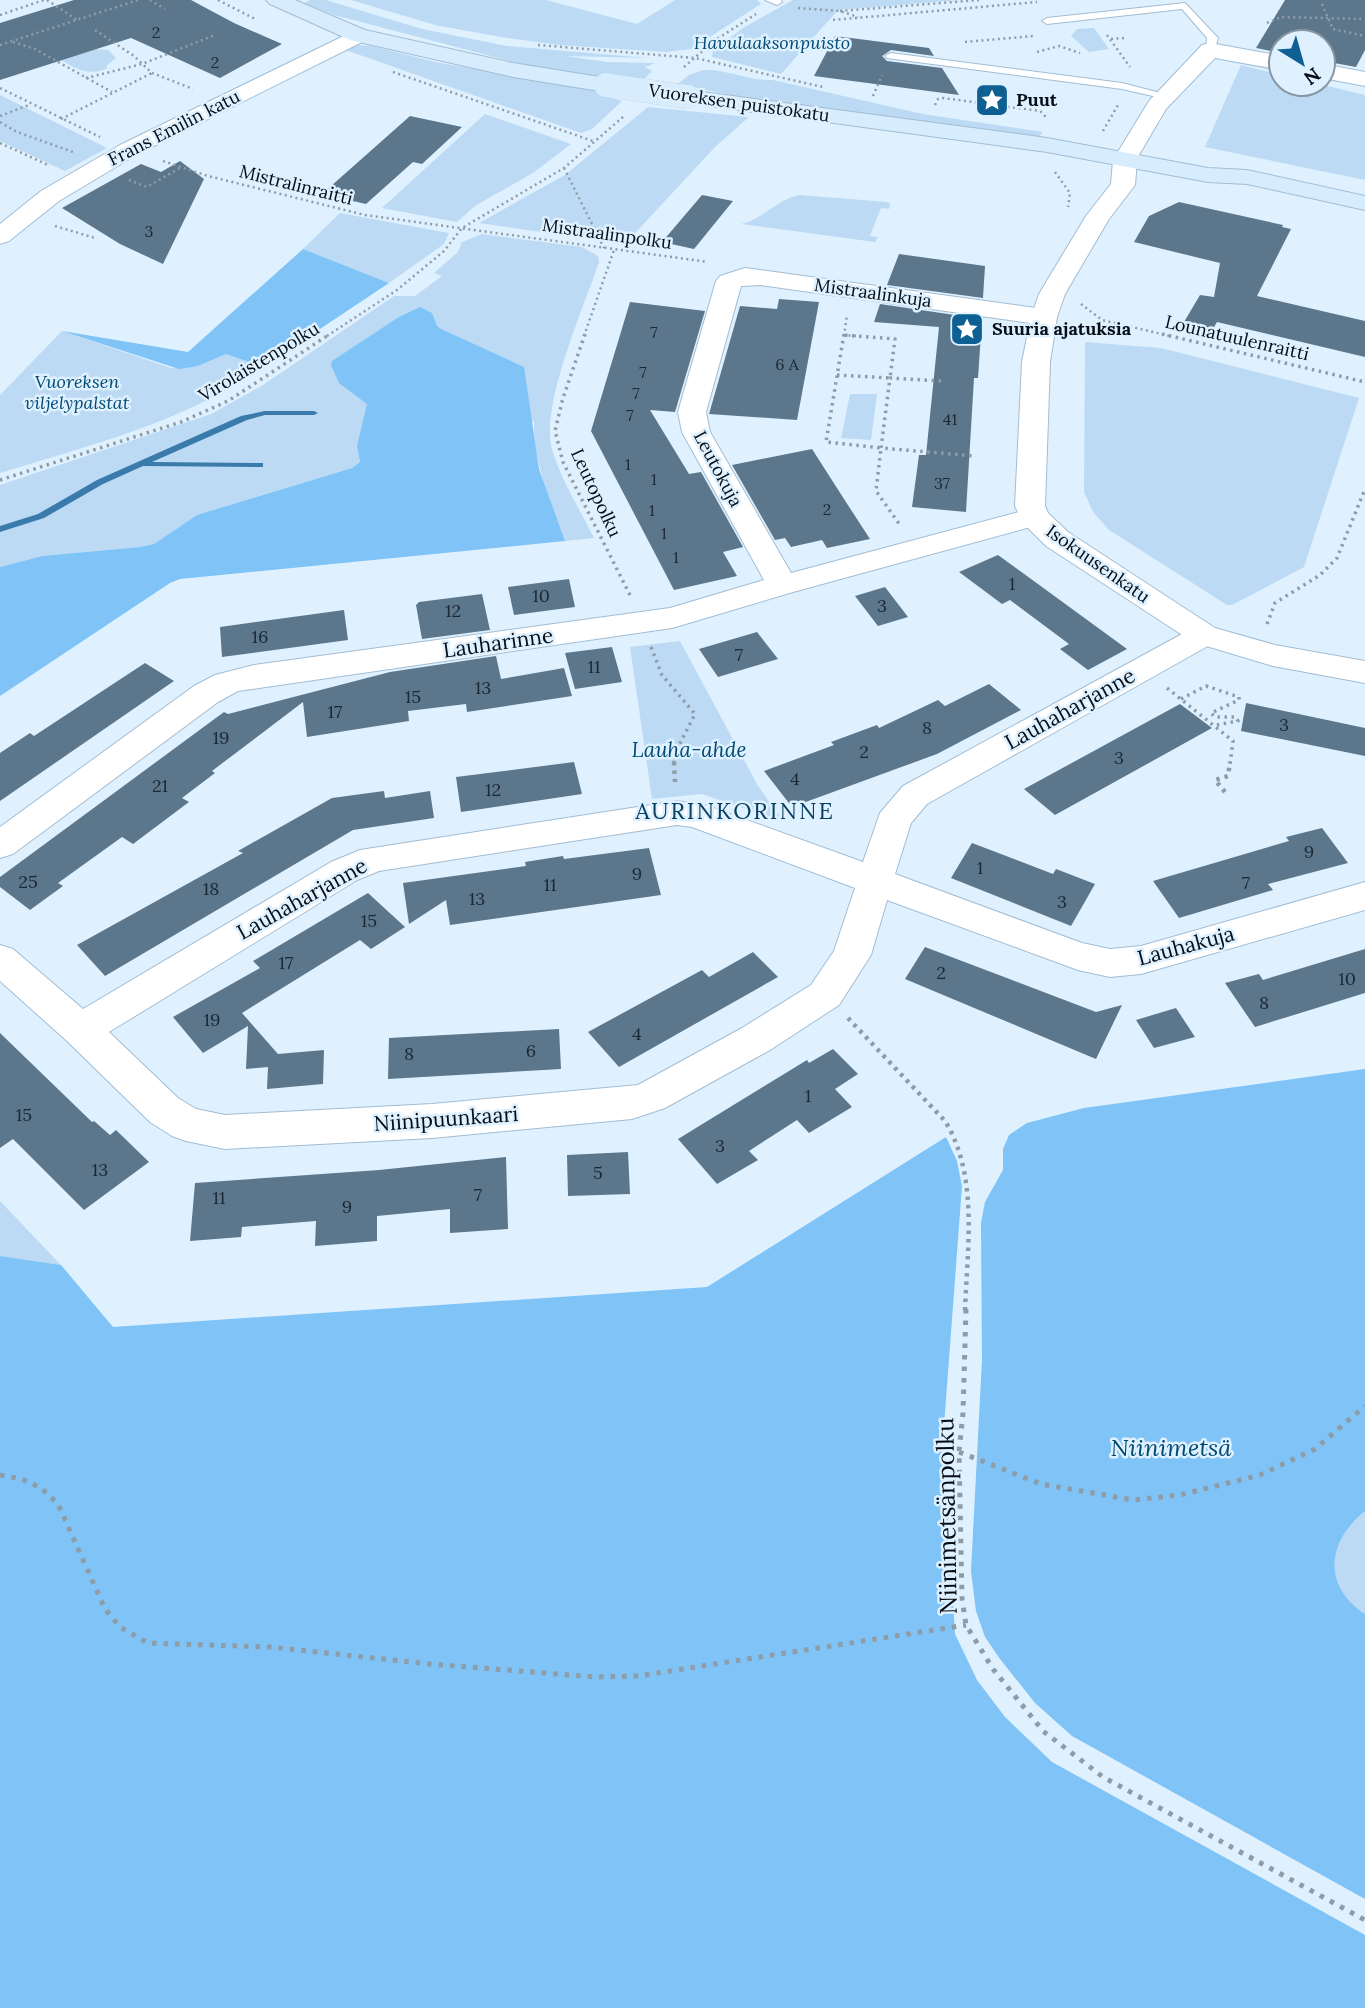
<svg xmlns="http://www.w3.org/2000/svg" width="1365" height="2008" font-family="Lora,serif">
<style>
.green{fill:#bcdaf3}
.forest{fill:#7fc3f7}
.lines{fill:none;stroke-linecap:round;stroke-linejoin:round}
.stream{fill:#3a7bab;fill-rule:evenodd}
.building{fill:#5c778c}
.service-casing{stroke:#a1bdd4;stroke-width:2}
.minor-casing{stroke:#a1bdd4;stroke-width:2}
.tertiary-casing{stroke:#a1bdd4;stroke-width:2}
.secondary-casing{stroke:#a1bdd4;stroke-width:2}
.path-far3{stroke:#8e9ca8;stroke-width:2.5;stroke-dasharray:2 3.5;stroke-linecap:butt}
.path-far2{stroke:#8e9ca8;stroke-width:3.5;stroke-dasharray:2.5 4.5;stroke-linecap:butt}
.path-far1{stroke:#8e9ca8;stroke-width:4.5;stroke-dasharray:3.5 5;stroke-linecap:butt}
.path{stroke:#8e9ca8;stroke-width:5;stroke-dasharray:4.5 7;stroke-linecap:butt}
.service{fill:#fff;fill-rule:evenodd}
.minor{fill:#fff;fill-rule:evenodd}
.tertiary{fill:#fff;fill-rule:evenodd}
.secondary{fill:#d7ecfc;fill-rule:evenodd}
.secondary-bridge-casing{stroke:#a1bdd4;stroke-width:24;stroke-linecap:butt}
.secondary-bridge{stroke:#d7ecfc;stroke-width:24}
.labels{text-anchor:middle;stroke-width:5;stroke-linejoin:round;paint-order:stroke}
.far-number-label{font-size:16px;fill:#1b2834}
.far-park-label{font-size:18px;font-style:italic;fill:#014a73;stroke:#dff1ff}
.far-poi-label{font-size:18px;font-weight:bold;fill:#050e16;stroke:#dff1ff;text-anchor:start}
.far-street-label{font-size:18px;fill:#050e16;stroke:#dff1ff}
.number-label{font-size:18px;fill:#1b2834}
.street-label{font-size:21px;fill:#050e16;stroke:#dff1ff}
.park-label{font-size:21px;font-style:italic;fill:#014a73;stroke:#dff1ff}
.neighbourhood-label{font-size:23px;letter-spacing:2px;fill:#083f61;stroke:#dff1ff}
.near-park-label{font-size:24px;font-style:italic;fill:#014a73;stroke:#dff1ff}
.near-street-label{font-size:24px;fill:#050e16;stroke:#dff1ff}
</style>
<rect width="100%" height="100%" fill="#dff1ff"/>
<!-- green -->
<path class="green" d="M310,0H326L422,29L507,46L648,58L565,56L607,62L655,63L645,67L652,71L643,80L616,79L537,68L334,15L304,3Z
M351,0H546L637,24L675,0H757L761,4L691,49L666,52L559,45L501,37L435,25Z
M793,0H959L838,10L781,74L712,57L713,50L743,28Z
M1094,28L1109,49L1089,52L1071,36L1077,29Z
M354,45L371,46L440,63L606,91L605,96L622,101L592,129L581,133L340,48Z
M95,49L108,50L116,58L107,65L106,69C86,76 77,69 59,59Z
M1241,65L1281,75V84H1319L1365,95V180L1205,147Z
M703,70C727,69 749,81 773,80L923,114L1043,132L1039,137L734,96L678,84L689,75Z
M0,95L107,148L65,171L0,141Z
M648,107L749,117L716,146L625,244L479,223L565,175Z
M485,114L571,144L533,173L475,206L457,222L382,208Z
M800,195L887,202L890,204L889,209L881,208L870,236L878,237L875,242L741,224C764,219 777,199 800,195Z
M340,213L449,233L444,244L389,283L303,249Z
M482,234L582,247L598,256L599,262C584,307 540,406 552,449C561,480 580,510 594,538L565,541C551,502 533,463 534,421L357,446L360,463L352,468L197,515L154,544L141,547L42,556L0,567V485L211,414L263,385L394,296H415L442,276L434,273L458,252L462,242Z
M62,331L171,368L198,366L226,354L263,367C185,422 91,445 0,473V395Z
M1085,342L1161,348L1359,398L1304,567L1232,605H1227L1109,530L1093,512L1084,492Z
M850,394H877L871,440L841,438Z
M680,641L758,786L784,822L702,794L652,799L630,647Z
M0,1201L61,1265L0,1256Z
M1365,1511V1614C1322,1585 1327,1542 1365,1511Z"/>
<!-- forest -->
<path class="forest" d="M303,249L389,283L263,367L226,354L198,366L179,369L62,331L188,352Z
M420,307L432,313L437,326L441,329L524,367L539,469L565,541L180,579L170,583L0,696V567L42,556L140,547L154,544L197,515L352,468L360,462L357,446L367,404L339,383L331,365L332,361L399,317Z
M1365,1069V1511C1327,1542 1322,1585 1365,1614V1899L1072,1736L1035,1703L1000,1659L985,1637L976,1611L971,1571L982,1360L981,1223L985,1202L1003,1170V1149L1009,1135L1027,1123L1084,1108Z
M946,1137L957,1161L962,1186L943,1439L955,1634L977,1680L1005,1717L1052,1762L1365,1935V2008H0V1256L61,1265L113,1327L707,1287Z"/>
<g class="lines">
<!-- stream -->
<path class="stream" d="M265,411H314L318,413L314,415H265L247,420L152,462L260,463H263V467L143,466L103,484L44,518L0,532V526L38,514L97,480L241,416Z"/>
</g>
<!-- building -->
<path class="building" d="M74,0H191L234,23L282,44L220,78L131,38L0,80V23Z
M1285,0H1365V50L1356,67L1323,61V42H1281V53L1256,48Z
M835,36L929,48L934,56L891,50L882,56L887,61L942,68L959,95L814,76Z
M410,116L462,127L422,164L413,162L366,204L322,194Z
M180,161L204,179L163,264L120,244L62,208L141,164L161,172Z
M702,195L733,201L694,249L662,242Z
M1179,202L1283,225L1282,227L1291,229L1257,296L1365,321V357L1217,322L1213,329L1184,322L1200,295L1214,297L1220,263L1134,242L1149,216Z
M899,254L985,266L983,298L887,285Z
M779,299L819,302L797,420L709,414L740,306L777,309Z
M630,302L705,311L675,412L650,410L689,474L701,472L743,547L723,552L737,576L674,590L591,431Z
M880,304L982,319L978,378H974L966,512L912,507L919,455H926L939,327L874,322Z
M812,449L844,499L870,539L827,548L822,540L791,547L785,538L775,540L732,465Z
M998,555L1127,649L1088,670L1060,649L1069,644L1010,600L1002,604L959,572Z
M569,579L575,607L514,615L508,587Z
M885,587L908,617L878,626L855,596Z
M482,594L490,630L422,639L416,605L419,602Z
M344,610L348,640L222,657L220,627Z
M757,632L778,659L718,677L699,649Z
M612,647L622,682L575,689L565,653Z
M496,656L501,679L564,668L572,696L467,712L466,704L408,711L409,721L307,737L303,702L212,771L215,773L182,798L189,802L133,844L122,837L58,883L63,886L30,910L0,887V877L224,712L228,714L390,672Z
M145,663L174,681L0,801V753L30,733L34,736Z
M989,684L1021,710L937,754L792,807L764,771L834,745L831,742L877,725L879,728L938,700L945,706Z
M1246,703L1365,728V756L1241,731Z
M1180,704L1212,728L1055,815L1024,789Z
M574,762L582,794L461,812L456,777Z
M384,791L385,798L430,791L434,818L353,830L105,976L77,945L243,853L238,851L332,798Z
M1322,828L1348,863L1268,884L1273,890L1179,918L1153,881L1289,841L1286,837Z
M972,843L1053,874L1056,869L1095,884L1071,926L951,878Z
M649,848L661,895L450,925L446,900L409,924L403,883L526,866L525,862L563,856L564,859Z
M368,893L405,927L371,949L360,940L242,1013L278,1054L324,1050L323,1084L267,1089L268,1067L246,1069L248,1026L203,1053L173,1017L260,968L253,961Z
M925,947L1096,1012L1122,1005L1096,1059L905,979Z
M1365,949V993L1255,1027L1225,983L1259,974L1263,980Z
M753,952L778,977L619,1067L588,1032L702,970L709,977Z
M1176,1008L1195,1037L1154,1048L1136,1020Z
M559,1029L561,1069L388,1079L389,1038Z
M0,1033L92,1122L94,1121L110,1135L116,1130L149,1162L84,1210L13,1139L0,1148Z
M833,1049L858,1074L835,1089L852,1107L809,1133L797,1120L749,1151L758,1160L717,1184L678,1139L807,1060L809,1063Z
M628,1152L630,1194L568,1196L567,1155Z
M506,1157L508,1229L450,1233V1209L377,1216V1241L315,1246L316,1221L242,1227L241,1237L190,1241L195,1183L379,1170Z"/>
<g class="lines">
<!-- service casing -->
<g class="service-casing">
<path id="service" d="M765,0H781L782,2L777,5Z
M1185,3L1218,38L1214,52H1206L1207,38L1182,9L1047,24L1042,21L1047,18Z
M891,53L1122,83L1172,96L1166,99L1122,89L887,58L885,56Z"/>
</g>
<!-- minor casing -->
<g class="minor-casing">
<path id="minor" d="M358,29L366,30L369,35L366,40L136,155L59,201L9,241L0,244V224L41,191L120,145Z
M1210,43L1281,56V70L1215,58L1166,109L1133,165H1117L1113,160L1149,101L1202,45Z
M1323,64L1365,72V86L1323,78Z
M745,268L1044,309L1053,311L1057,317L1053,323L1044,325L761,285L741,286L706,412L710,432L791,573L1034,508L1045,511L1049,517L1045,523L793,592L672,628L238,691L218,702L13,854L0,858V827L194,686L215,675L254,665L670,608L764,580L682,432L678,412L716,281L720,276Z
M1204,625L1215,628L1220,635L1215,642L927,804L911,823L895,874L1082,943L1110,949L1141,946L1365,882V910L1141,974L1110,977L1078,970L887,900L871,955L839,1005L770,1050L665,1108L632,1119L432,1138L225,1149L186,1141L172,1136L150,1122L67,1041L0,981V945L13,949L83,1009L331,862L360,850L677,801L708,806L863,862L880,813L903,786L1193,628ZM677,825L692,827L855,888L834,951L811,985L742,1028L638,1085L432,1104L225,1115L196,1109L178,1098L109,1032L357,880L379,871Z"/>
</g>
<!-- tertiary casing -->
<g class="tertiary-casing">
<path id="tertiary" d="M1125,153L1133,155L1137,160L1135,185L1109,219L1065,294L1057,317L1050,362L1045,506L1048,513L1068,532L1215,628L1275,645L1365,661V683L1273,666L1193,642L1046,546L1023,523L1015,506L1022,362L1031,317L1039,294L1086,216L1111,184L1113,160L1117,155Z"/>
</g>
<!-- secondary casing -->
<g class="secondary-casing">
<path id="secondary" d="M266,0H295L365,30L513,63L606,78L614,80L617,85L614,90L606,92L513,77L350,40L270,4Z
M688,90L1047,138L1208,168L1247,170L1365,196V210L1247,184L1208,182L1047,152L680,102L677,97L680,92Z"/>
</g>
<!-- path-far3 -->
<path class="path-far3" d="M47,0L77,20
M150,0L165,9
M218,0L257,20
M1322,4L1333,29L1365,36
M798,8L840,11L858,17
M840,11L979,0
M0,15L44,0
M833,20L1037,2
M1267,23L1281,17L1365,19
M95,30L134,56L152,73L193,89
M1107,35L1130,67
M1111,39L1124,38
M13,42L35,49L112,92
M965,42L1033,36
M0,45L138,0
M538,45L695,58L823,87
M1037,52L1059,46L1080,53
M684,67L714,41L756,14
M393,72L593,141
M86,78L142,64L215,35
M0,88L100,137
M873,96L882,75
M935,105L938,99L943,98L1040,111L1048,119
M0,116L29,105
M61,119L152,73
M0,122L17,132L73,152
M1103,131L1118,105
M0,143L50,166
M163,161L208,176L365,215L708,262
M564,168L604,248
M1055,172L1070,193L1068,207
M129,180L147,187L180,168
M55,226L95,238
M1081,304L1102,320L1170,336
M843,335L856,336
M327,336L397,290L444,251L462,228L564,168L623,117
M584,336L614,250
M844,336L847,315"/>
<!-- path-far2 -->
<path class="path-far2" d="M585,334L563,398L555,431L563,462L631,597
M844,334L826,442L881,448L876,491L900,525
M1162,334L1365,382
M837,375L890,378L895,339L843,335
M941,381L890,378L881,448L975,456
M0,480L181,422L228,401L330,334
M1267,624L1275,603L1320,575L1337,558L1365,489
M651,647L662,675L695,714L674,755V764
M1167,688L1233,741L1230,764
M1181,699L1206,686L1239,697V700L1211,713L1215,717H1236L1238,721L1216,725"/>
<!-- path-far1 -->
<path class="path-far1" d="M674,762L675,782
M1225,792L1215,780L1228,776L1230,762
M848,1018L945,1121C979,1176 967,1249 965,1311"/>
<!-- path -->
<path class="path" d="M966,1309L963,1413L959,1452L962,1599L966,1625L993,1669L1043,1731L1103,1777L1365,1920
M959,1452L1041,1484L1133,1500L1180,1495L1260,1475L1315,1449L1365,1406
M0,1475L22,1479L41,1488L58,1504L105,1609L120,1627L148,1643L270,1647L430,1664L596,1677L638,1676L966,1625"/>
<!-- service -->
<use href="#service" class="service"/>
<!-- minor -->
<use href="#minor" class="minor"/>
<!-- tertiary -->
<use href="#tertiary" class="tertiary"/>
<!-- secondary -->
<use href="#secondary" class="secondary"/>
<!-- secondary-bridge casing -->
<g class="secondary-bridge-casing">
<path id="secondary-bridge" d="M606,85L688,97"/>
</g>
<!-- secondary-bridge -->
<use href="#secondary-bridge" class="secondary-bridge"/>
</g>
<!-- icons -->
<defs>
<g id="sight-square" transform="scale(1.75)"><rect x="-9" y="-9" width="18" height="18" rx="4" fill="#0e6092" stroke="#dff1ff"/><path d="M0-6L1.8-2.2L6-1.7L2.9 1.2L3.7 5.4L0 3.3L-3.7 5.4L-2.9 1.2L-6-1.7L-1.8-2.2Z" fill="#fff"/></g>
</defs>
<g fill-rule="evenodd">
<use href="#sight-square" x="992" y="100"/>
<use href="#sight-square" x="967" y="329"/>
</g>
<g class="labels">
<!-- far-number labels -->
<g class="far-number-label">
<text x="156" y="38">2</text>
<text x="215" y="68">2</text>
<text x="149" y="237">3</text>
<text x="654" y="338">7</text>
<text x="787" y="370">6 A</text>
<text x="643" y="378">7</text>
<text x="636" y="399">7</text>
<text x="630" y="421">7</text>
<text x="950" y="425">41</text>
<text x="628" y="470">1</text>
<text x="654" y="485">1</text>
<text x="942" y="489">37</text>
<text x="827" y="515">2</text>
<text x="652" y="516">1</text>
<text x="664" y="539">1</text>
<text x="676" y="563">1</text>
</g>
<!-- far-park labels -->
<g class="far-park-label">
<text x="772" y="49">Havulaaksonpuisto</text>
<text x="77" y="388">Vuoreksen<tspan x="77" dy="21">viljelypalstat</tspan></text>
</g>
<!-- far-poi labels -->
<g class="far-poi-label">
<text x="1016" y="106">Puut</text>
<text x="992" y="335">Suuria ajatuksia</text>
</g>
<!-- far-street labels -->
<g class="far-street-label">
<text transform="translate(739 103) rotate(8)" y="6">Vuoreksen puistokatu</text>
<text transform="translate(174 128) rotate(-27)" y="6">Frans Emilin katu</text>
<text transform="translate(296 185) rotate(14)" y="6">Mistralinraitti</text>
<text transform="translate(607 234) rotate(8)" y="6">Mistraalinpolku</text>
<text transform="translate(873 293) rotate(8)" y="6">Mistraalinkuja</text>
<text transform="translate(1237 338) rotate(13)" y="6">Lounatuulenraitti</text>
<text transform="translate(259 362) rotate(-31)" y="6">Virolaistenpolku</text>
<text transform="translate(718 469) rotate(62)" y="6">Leutokuja</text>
<text transform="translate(596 493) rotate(65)" y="6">Leutopolku</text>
<text transform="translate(1098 564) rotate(35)" y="6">Isokuusenkatu</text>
</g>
<!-- number labels -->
<g class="number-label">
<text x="1012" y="590">1</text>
<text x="541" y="602">10</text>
<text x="882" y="612">3</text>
<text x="453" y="617">12</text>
<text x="260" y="643">16</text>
<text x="739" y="661">7</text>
<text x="594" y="673">11</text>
<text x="483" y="694">13</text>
<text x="413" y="703">15</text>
<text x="335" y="718">17</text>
<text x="1284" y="731">3</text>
<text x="927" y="734">8</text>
<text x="221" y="744">19</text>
<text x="864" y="758">2</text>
<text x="1119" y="764">3</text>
<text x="795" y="785">4</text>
<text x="160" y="792">21</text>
<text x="493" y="796">12</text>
<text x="1309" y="858">9</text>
<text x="980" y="874">1</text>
<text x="637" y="880">9</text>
<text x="28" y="888">25</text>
<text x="1246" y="889">7</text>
<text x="550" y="891">11</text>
<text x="211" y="895">18</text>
<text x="477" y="905">13</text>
<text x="1062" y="908">3</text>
<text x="369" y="927">15</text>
<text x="286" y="969">17</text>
<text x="941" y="979">2</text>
<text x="1347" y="985">10</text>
<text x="1264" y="1009">8</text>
<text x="212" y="1026">19</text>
<text x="637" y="1040">4</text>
<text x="531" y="1057">6</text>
<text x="409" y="1060">8</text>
<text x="808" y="1102">1</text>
<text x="24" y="1121">15</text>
<text x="720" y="1152">3</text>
<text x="100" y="1176">13</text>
<text x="598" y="1179">5</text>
<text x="478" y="1201">7</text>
<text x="219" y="1204">11</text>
<text x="347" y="1213">9</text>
</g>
<!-- street labels -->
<g class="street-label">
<text transform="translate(498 643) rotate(-8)" y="7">Lauharinne</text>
<text transform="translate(1070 709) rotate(-29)" y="7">Lauhaharjanne</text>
<text transform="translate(302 899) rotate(-29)" y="7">Lauhaharjanne</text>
<text transform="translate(1186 946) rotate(-15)" y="7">Lauhakuja</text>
<text transform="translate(446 1119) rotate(-4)" y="7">Niinipuunkaari</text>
</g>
<!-- park labels -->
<g class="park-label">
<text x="689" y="757">Lauha-ahde</text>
</g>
<!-- neighbourhood labels -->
<g class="neighbourhood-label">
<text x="735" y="819">AURINKORINNE</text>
</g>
<!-- near-park labels -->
<g class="near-park-label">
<text x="1171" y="1456">Niinimetsä</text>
</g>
<!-- near-street labels -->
<g class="near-street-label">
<text transform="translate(947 1516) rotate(-91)" y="8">Niinimetsänpolku</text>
</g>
</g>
<!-- north arrow -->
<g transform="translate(1302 63) rotate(143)"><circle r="33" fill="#dff1ff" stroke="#8896a2" stroke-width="2"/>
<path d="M0-5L12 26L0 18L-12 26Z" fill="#0e6092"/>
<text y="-10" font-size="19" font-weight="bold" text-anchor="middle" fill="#050e16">N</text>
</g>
</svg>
